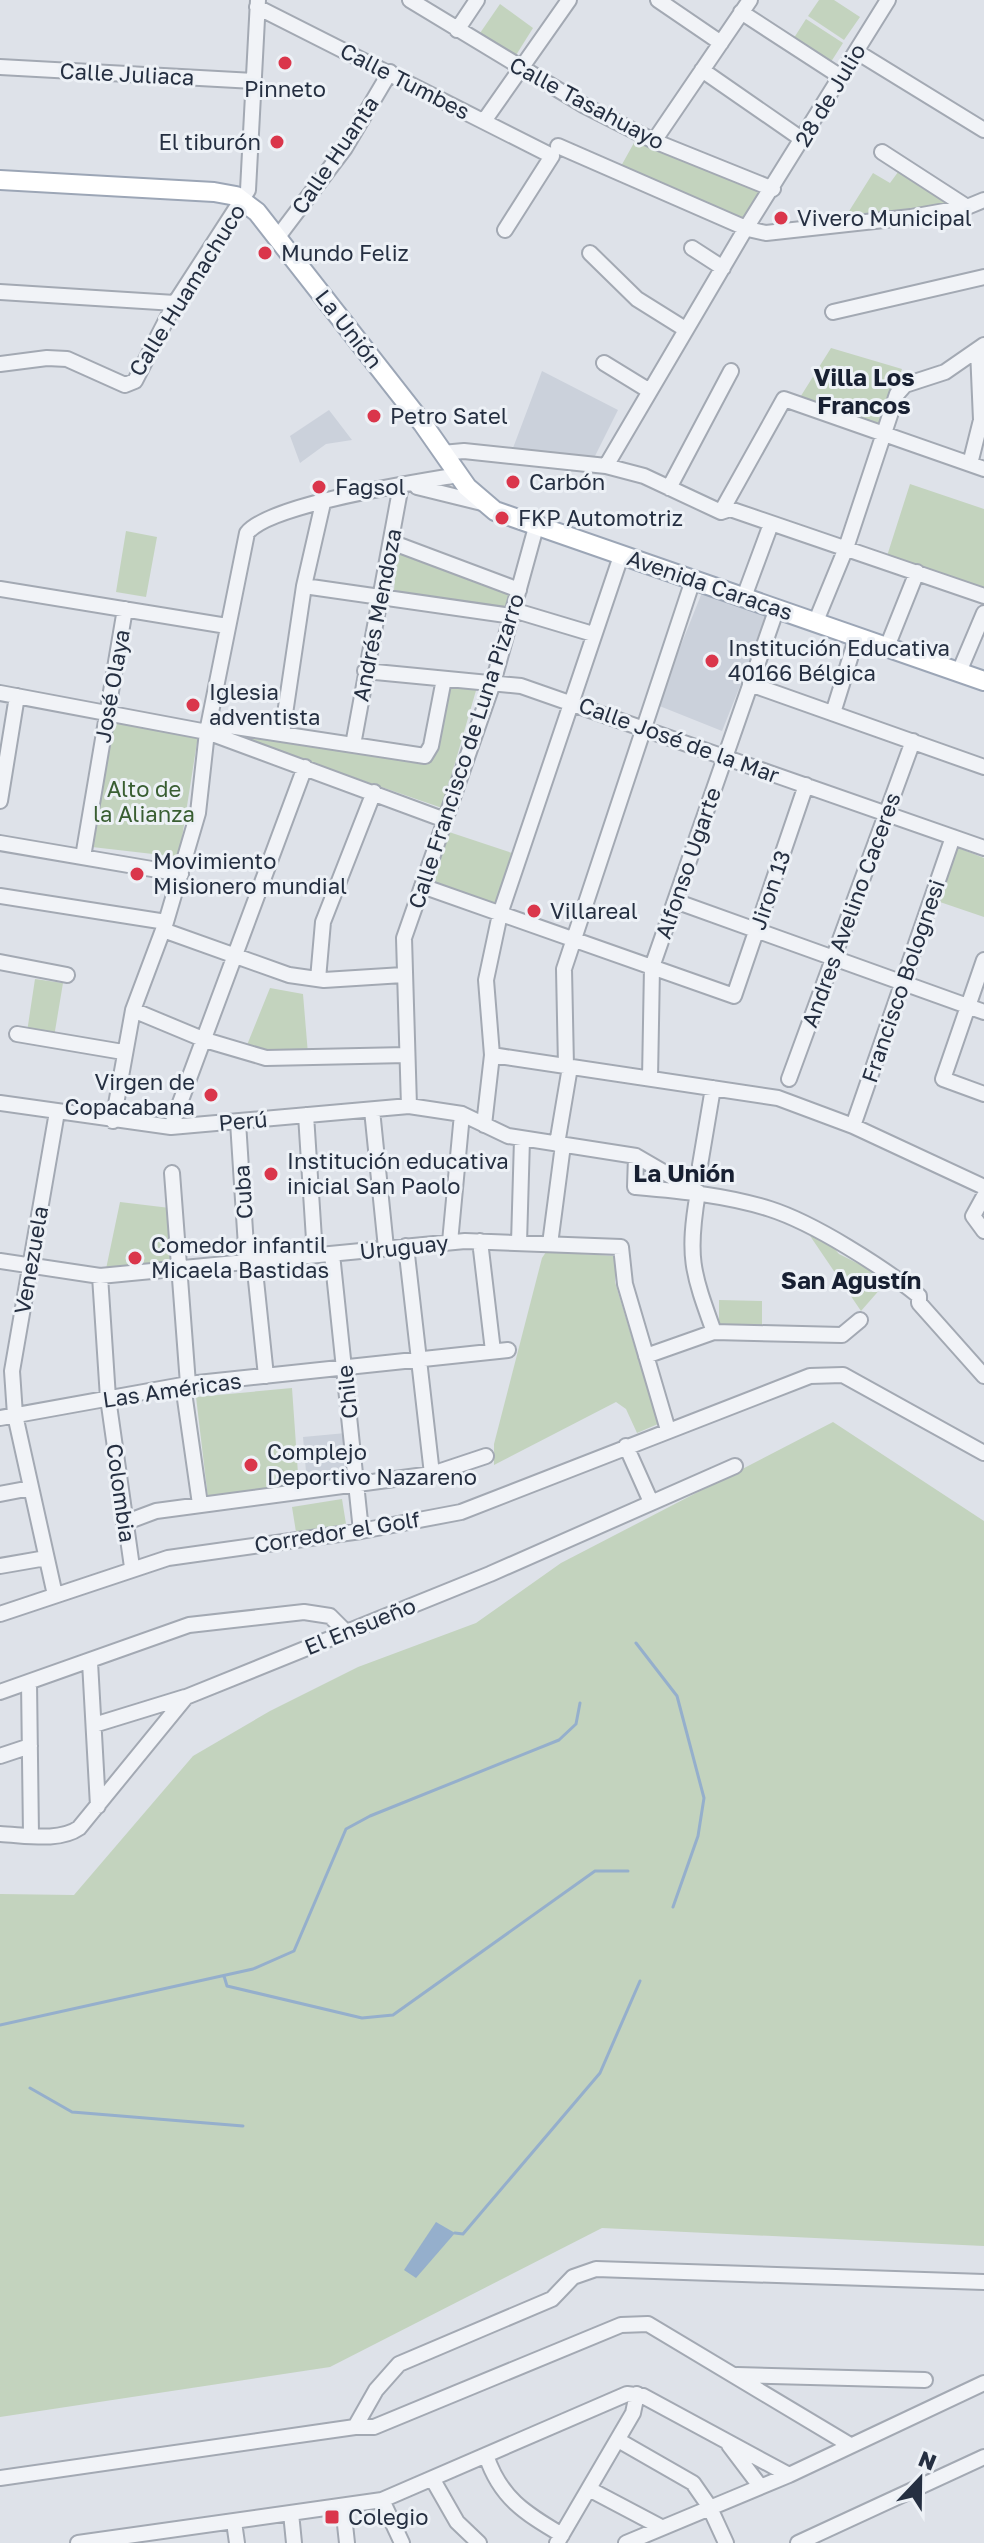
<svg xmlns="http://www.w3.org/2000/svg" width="984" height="2543" font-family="'Golos Text',sans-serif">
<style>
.built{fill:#cbd1db}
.green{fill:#c3d3be}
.water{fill:#95afcc}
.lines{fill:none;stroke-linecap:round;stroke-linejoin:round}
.stream{stroke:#95afcc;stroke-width:3}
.minor-casing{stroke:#a3a9b3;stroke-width:18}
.major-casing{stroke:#9ca6b6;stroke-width:22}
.minor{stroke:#f1f3f7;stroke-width:14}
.major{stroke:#fff;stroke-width:18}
.poi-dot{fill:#da364b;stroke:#edf1f6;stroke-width:3}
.labels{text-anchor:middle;stroke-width:6;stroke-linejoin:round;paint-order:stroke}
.street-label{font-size:22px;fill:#252f41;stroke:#edf1f6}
.poi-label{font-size:22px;fill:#252f41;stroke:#edf1f6;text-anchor:start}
.park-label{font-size:22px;fill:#395e32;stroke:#edf1f6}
.neighbourhood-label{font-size:24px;font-weight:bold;fill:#182032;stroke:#edf1f6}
</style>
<rect width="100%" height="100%" fill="#dee2e9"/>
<!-- built -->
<path class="built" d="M542,371L618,410L592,462L513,448Z
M329,410L352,440L326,444L300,463L290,436Z
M703,590L768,616L722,731L657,705Z
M346,1433L351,1479L307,1483L303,1437Z"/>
<!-- green -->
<path class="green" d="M819,0H834L860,17L844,40L808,16Z
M500,4L533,28L513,60L478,36Z
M806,19L843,43L829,65L792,41Z
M635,141L761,192L742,222L620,168Z
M901,168L947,199L948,204L905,213L846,216L873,173L890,183Z
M831,348L902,369L882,424L799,399Z
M910,484L984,509V591L887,556Z
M126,531L157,537L146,597L116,592Z
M397,552L513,591L505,610L394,590Z
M451,685L477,687L442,808L243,739L245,734L428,761L437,752Z
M114,719L198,736L179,857L92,847Z
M449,832L515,854L496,905L430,887Z
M956,847L984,858V917L937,901Z
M35,979L63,983L54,1037L27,1032Z
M270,988L303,994L308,1054H279L247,1045Z
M120,1202L170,1208L171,1263L106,1269Z
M802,1224L826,1239L839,1254L889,1279L861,1311Z
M546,1252L616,1256L615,1282L658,1424L637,1433L626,1409L616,1402L494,1465V1444L542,1258Z
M719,1300L762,1301V1327L719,1326Z
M292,1388L299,1488L208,1498L196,1397Z
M833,1422L984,1521V2246L602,2228L330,2367L0,2417V1894L74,1895L193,1756L270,1711L358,1667L476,1623L561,1563Z
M342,1499L346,1524L296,1532L292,1507Z"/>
<!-- water -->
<path class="water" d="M436,2222L455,2233L416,2278L404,2270Z"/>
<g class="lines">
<!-- stream -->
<path class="stream" d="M636,1643L677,1696L704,1798L698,1836L673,1907
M224,1976L227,1986L362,2018L393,2015L595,1871H628
M0,2025L253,1969L294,1951L346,1829L370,1816L559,1740L576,1724L580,1703
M30,2088L72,2112L243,2126
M455,2233L463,2234L600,2073L640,1981"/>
<!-- minor casing -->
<g class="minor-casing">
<path id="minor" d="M410,0L585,106L654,141L773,189
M658,0L721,43
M257,7L552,156L505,230
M741,12L841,77
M457,30L477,0
M857,52L984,130
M0,67L254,81
M702,70L803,140
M484,121L569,0
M654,141L750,0
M558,146L748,229L766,233L911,217L967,207L984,200
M882,152L967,207
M277,238L345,148L390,72
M692,248L723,268
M590,253L637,299L685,329
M0,292L175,303
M833,312L984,277
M604,363L648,390
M0,364L47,358L67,359L125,385L135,381L175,303L248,190L258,0
M442,453L464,451L606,466L644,476L721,512L730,509L984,596
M970,464L981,420L978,350
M606,466L743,233L888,0
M417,487L482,503
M669,488L731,371
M721,512L784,399L984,469
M391,542L519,590
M304,586L512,616
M0,589L227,626
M744,597L771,524
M513,610L593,634
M816,621L846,548L897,394L905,385L945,372L984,345
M887,647L917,572
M365,671L521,686L984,848
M959,672L984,613
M750,684L984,767
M0,693L207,732L445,820
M833,713L857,636
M209,723L425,756L431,746L444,679
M282,734L304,586L323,503
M353,745L401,485
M0,801L17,696
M0,843L181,874
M83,857L125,609
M422,886L734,996L806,785
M0,896L166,922
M675,901L984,1012
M163,930L289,975L324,980L403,975
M984,960L943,1079L984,1094
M0,962L67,975
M318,979L323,922L374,792
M133,1010L205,1040L266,1058L407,1055
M17,1034L123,1052
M492,1055L778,1098L853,1126L984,1187
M566,1066L564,969L693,580
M650,1079L652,967L777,608
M789,1079L913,741
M0,1103L171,1127L409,1106L462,1114L508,1136L636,1156L698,1192C687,1257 692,1271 714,1332
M409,1106L404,938L493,683L536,527
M372,1110L386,1248
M306,1115L315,1255
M113,1121L133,1010L166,922L198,813L207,732L247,533C270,504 417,482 458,475
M238,1122L247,1262
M484,1125L492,1055L486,980L500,914L621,556
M853,1126L953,837
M171,1127L305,767
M557,1144L570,1067
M636,1156L635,1187C680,1191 726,1195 770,1209C814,1223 883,1267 919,1296V1303L984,1376
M700,1165L713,1088
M172,1173L188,1384
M984,1196L973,1216L984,1231
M480,1241L493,1351
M450,1242L462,1114
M519,1243L522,1139
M550,1244L563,1145
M406,1246L432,1474
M332,1254L361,1531
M0,1261L100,1276L465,1241L621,1247L625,1284L668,1430
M254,1261L266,1376
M100,1276L108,1398L132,1567
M646,1356L714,1332L842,1335L860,1320
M183,1385L200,1504
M0,1418L188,1384L508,1350
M626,1446L651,1502
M0,1494L31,1488
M124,1523L156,1511L432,1474L486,1456
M0,1566L46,1558
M55,1595L15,1415L12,1371L57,1112
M0,1614L168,1558L361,1531L461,1512L810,1376L843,1375L984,1453
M90,1662L98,1806
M29,1682L31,1835
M0,1692L189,1625L304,1612L330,1616L346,1632
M94,1725L185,1697
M0,1756L30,1746
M0,1834C25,1835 59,1842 79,1828L186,1697L490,1574L735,1466
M737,2375L925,2380
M355,2427H374L621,2325L648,2324L850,2445
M618,2440L693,2483L709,2506L726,2543
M729,2445L760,2486
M486,2455C500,2498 525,2513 562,2535
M0,2478L355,2427L376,2390L399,2364L552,2299L573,2277L596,2269L984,2282
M433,2480L457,2522L479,2543
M589,2489L661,2527
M382,2500L402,2543
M343,2506L347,2543
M291,2513L294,2543
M234,2522L237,2543
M78,2543L382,2500L627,2394L643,2396L789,2475
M557,2543L633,2413L637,2394
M626,2543L789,2475L984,2383
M798,2543L984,2457"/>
</g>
<!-- major casing -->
<g class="major-casing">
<path id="major" d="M0,180L214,192L236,196L257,212L423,424L467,487L495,511L984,681"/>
</g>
<!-- minor -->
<use href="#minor" class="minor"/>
<!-- major -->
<use href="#major" class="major"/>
</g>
<!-- markers -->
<g class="poi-dot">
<circle cx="285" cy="63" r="8"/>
<circle cx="277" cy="142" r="8"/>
<circle cx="781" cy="218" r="8"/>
<circle cx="265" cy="253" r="8"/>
<circle cx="374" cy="416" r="8"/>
<circle cx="513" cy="482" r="8"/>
<circle cx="319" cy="487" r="8"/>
<circle cx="502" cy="518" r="8"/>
<circle cx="712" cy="661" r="8"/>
<circle cx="193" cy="705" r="8"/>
<circle cx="137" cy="874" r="8"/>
<circle cx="534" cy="911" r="8"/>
<circle cx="211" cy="1095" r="8"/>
<circle cx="271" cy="1174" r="8"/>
<circle cx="135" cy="1258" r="8"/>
<circle cx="251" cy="1465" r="8"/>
<rect x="324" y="2509" width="16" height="16" rx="4"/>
</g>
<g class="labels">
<!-- street labels -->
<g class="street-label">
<text transform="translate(127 74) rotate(3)" y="8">Calle Juliaca</text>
<text transform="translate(405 81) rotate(27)" y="8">Calle Tumbes</text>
<text transform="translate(830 95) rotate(-59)" y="8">28 de Julio</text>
<text transform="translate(587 103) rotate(28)" y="8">Calle Tasahuayo</text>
<text transform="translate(335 155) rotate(-56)" y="8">Calle Huanta</text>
<text transform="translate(187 290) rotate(-58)" y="8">Calle Huamachuco</text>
<text transform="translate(349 329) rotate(52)" y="8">La Unión</text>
<text transform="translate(710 585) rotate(19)" y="8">Avenida Caracas</text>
<text transform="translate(377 615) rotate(-79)" y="8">Andrés Mendoza</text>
<text transform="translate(112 686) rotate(-80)" y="8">José Olaya</text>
<text transform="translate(679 740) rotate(20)" y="8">Calle José de la Mar</text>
<text transform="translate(466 751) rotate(-72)" y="8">Calle Francisco de Luna Pizarro</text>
<text transform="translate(688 863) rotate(-71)" y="8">Alfonso Ugarte</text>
<text transform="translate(770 890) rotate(-71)" y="8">Jiron 13</text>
<text transform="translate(851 910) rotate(-70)" y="8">Andres Avelino Caceres</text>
<text transform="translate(903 981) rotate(-71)" y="8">Francisco Bolognesi</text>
<text transform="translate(243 1121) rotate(-5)" y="8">Perú</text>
<text transform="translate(243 1192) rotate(-94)" y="8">Cuba</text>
<text transform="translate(404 1247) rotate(-6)" y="8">Uruguay</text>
<text transform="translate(31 1260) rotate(-80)" y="8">Venezuela</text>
<text transform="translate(172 1390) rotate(-8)" y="8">Las Américas</text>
<text transform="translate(347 1392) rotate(-96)" y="8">Chile</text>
<text transform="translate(121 1493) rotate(82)" y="8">Colombia</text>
<text transform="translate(337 1532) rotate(-9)" y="8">Corredor el Golf</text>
<text transform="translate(360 1626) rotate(-22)" y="8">El Ensueño</text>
</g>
<!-- poi labels -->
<g class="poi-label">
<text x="285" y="97" text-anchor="middle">Pinneto</text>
<text x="261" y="150" text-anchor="end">El tiburón</text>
<text x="797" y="226">Vivero Municipal</text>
<text x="281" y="261">Mundo Feliz</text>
<text x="390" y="424">Petro Satel</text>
<text x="529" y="490">Carbón</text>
<text x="335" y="495">Fagsol</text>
<text x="518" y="526">FKP Automotriz</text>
<text x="728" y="656">Institución Educativa<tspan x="728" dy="25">40166 Bélgica</tspan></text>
<text x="209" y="700">Iglesia<tspan x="209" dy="25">adventista</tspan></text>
<text x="153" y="869">Movimiento<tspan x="153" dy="25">Misionero mundial</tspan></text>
<text x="550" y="919">Villareal</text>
<text x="195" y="1090" text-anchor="end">Virgen de<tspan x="195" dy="25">Copacabana</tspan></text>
<text x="287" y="1169">Institución educativa<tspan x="287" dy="25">inicial San Paolo</tspan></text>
<text x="151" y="1253">Comedor infantil<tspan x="151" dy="25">Micaela Bastidas</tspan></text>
<text x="267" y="1460">Complejo<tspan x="267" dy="25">Deportivo Nazareno</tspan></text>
<text x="348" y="2525">Colegio</text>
</g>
<!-- park labels -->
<g class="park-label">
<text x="144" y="797">Alto de<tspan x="144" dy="25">la Alianza</tspan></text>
</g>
<!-- neighbourhood labels -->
<g class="neighbourhood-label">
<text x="864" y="386">Villa Los<tspan x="864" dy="28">Francos</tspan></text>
<text x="684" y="1182">La Unión</text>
<text x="851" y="1289">San Agustín</text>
</g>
</g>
<!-- north arrow -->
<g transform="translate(920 2479) rotate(22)" stroke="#edf1f6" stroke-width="6" paint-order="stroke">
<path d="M0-6L14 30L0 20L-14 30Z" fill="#252f41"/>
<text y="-12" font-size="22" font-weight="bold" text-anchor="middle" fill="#252f41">N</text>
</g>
</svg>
